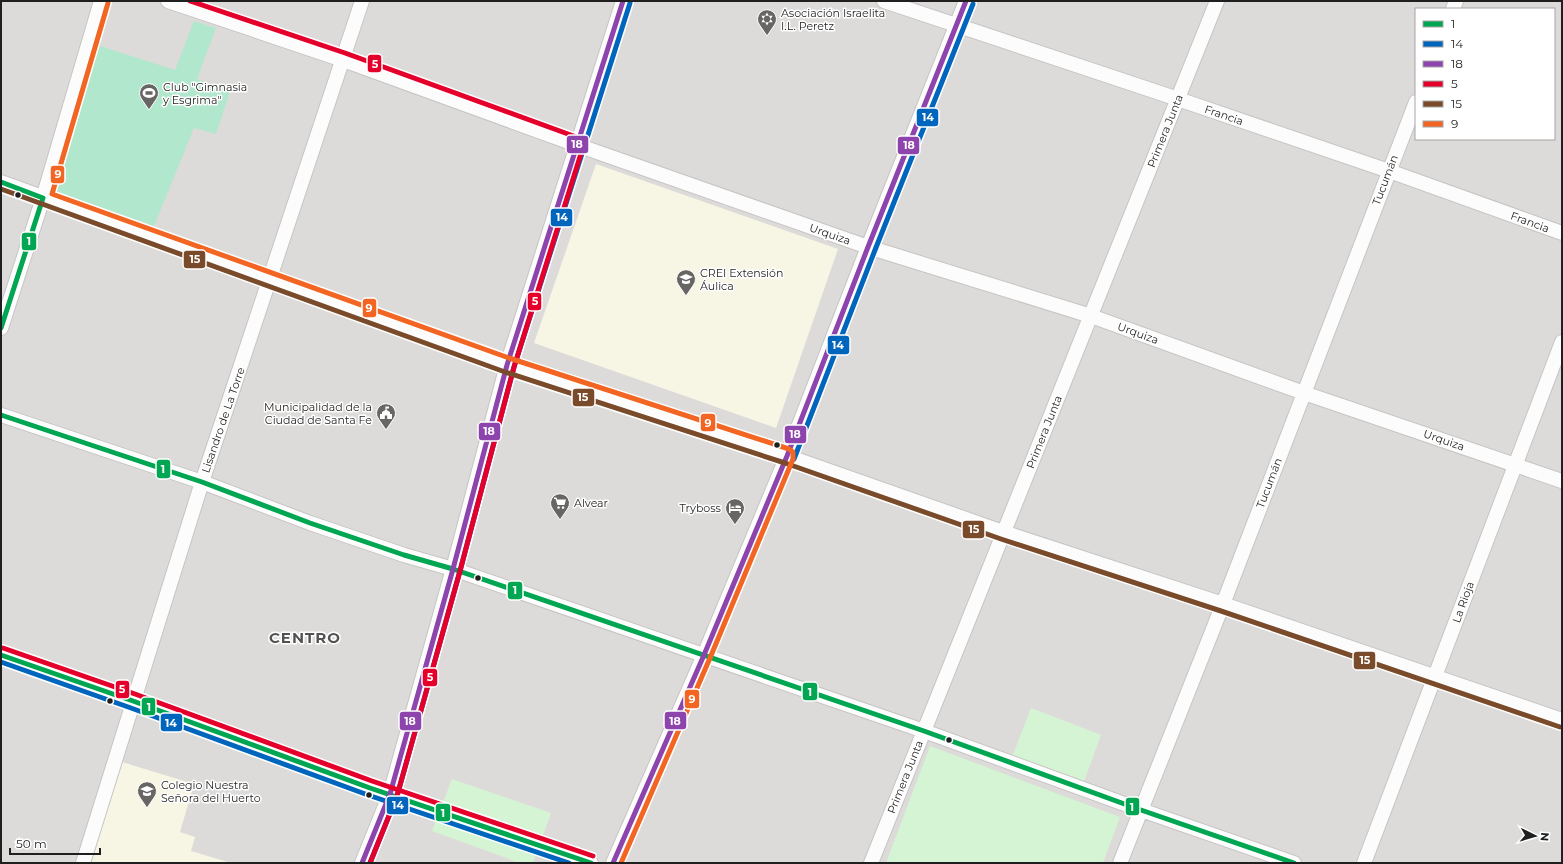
<svg xmlns="http://www.w3.org/2000/svg" width="1563" height="864" font-family="Montserrat,sans-serif">
<style>
.residential{fill:#dddbd9;fill-rule:evenodd}
.education{fill:#f7f5e4}
.park{fill:#d5f4d3}
.pitch{fill:#b1e7cc}
.parking{fill:#dcdbd9}
.lines{fill:none;stroke-linecap:round;stroke-linejoin:round}
.street-casing{stroke:#c6c5c4;stroke-width:16}
.street{stroke:#fcfcfc;stroke-width:14}
.bus-1-casing{stroke:#fff;stroke-width:8}
.bus-2-casing{stroke:#fff;stroke-width:8}
.bus-3-casing{stroke:#fff;stroke-width:8}
.bus-4-casing{stroke:#fff;stroke-width:8}
.bus-5-casing{stroke:#fff;stroke-width:8}
.bus-6-casing{stroke:#fff;stroke-width:8}
.bus-1{stroke:#00a651;stroke-width:5}
.bus-2{stroke:#0065bd;stroke-width:5}
.bus-3{stroke:#8e44ad;stroke-width:5}
.bus-4{stroke:#e4002b;stroke-width:5}
.bus-5{stroke:#7a4b2a;stroke-width:5}
.bus-6{stroke:#f26522;stroke-width:5}
.bus-dot{fill:#1f1f1f;stroke:#fff;stroke-width:1.5}
.labels{text-anchor:middle;stroke-width:3;stroke-linejoin:round;paint-order:stroke}
.poi-label{font-size:11px;fill:#1f1f1f;stroke:#fff;text-anchor:start}
.street-label{font-size:11px;fill:#1f1f1f;stroke:#fff}
.district-label{font-size:15px;font-weight:bold;letter-spacing:1px;fill:#525252;stroke:#fff}
.line-badge{stroke:#fff;stroke-width:1.5}
.badge-label{font-size:11px;text-anchor:middle;font-weight:bold;fill:#fff}
</style>
<rect width="100%" height="100%" fill="#eeebe8"/>
<!-- residential -->
<path class="residential" d="M1,1H1562V863H1ZM1416,9H1554V139H1416Z"/>
<!-- education -->
<path class="education" d="M596,164L838,249L776,428L534,343Z
M122,762L194,784L180,832L195,837L191,851L231,863H91Z"/>
<!-- park -->
<path class="park" d="M1031,708L1101,735L1083,784L1012,757Z
M930,746L1120,817L1103,863H886Z
M452,779L551,813L533,863H520L432,831Z"/>
<!-- pitch -->
<path class="pitch" d="M194,21L216,28L197,79L230,92L216,134L194,128L154,226L51,190L94,44L175,70Z"/>
<!-- parking -->
<path class="parking" d="M367,329L375,332L366,364L368,366L385,372L375,403L357,398L334,469L341,472L327,514L308,508Z
M437,385L474,398L462,433L425,420Z
M585,403L616,413L601,458L570,448Z
M406,473L444,486L432,521L395,509Z
M541,608L565,616L530,718L507,710Z
M35,808L87,825L75,863H17Z"/>
<g class="lines">
<!-- street casing -->
<g class="street-casing">
<path id="street" d="M168,1L343,60L577,145L868,247L1091,316L1304,393L1562,481
M884,1L1178,99L1389,171L1562,233
M1453,9L1456,1
M1,182L507,365L787,456L1003,532L1223,604L1562,720
M1,328L43,198L101,1
M1,415L202,482L310,523L404,555L453,569L924,731L1141,810L1294,863
M1,655L133,701L370,788L591,863
M83,863L202,482L362,1
M362,863L390,794L453,569L507,365L623,1
M613,863L704,655L787,456L868,247L966,1
M871,863L1217,1
M1120,863L1223,604L1416,102
M1364,863L1562,342"/>
</g>
<!-- street -->
<use href="#street" class="street"/>
<!-- bus-1 casing -->
<g class="bus-1-casing">
<path id="bus-1" d="M1,182L43,198L1,328
M1,415L202,482L310,523L404,555L453,569L924,731L1141,810L1294,863
M1,655L133,701L370,788L591,863"/>
</g>
<!-- bus-2 casing -->
<g class="bus-2-casing">
<path id="bus-2" d="M794,459L875,250L973,4
M1,662L131,708L368,795L569,863
M370,863L397,796L460,571L514,367L630,3"/>
</g>
<!-- bus-3 casing -->
<g class="bus-3-casing">
<path id="bus-3" d="M362,863L390,794L453,569L507,365L623,1
M613,863L704,655L787,456L868,247L966,1"/>
</g>
<!-- bus-4 casing -->
<g class="bus-4-casing">
<path id="bus-4" d="M190,1L345,53L579,138L584,144L514,367L460,571L397,796L370,863
M3,648L135,694L372,781L593,856"/>
</g>
<!-- bus-5 casing -->
<g class="bus-5-casing">
<path id="bus-5" d="M1,189L505,372L785,463L1001,539L1221,611L1560,727"/>
</g>
<!-- bus-6 casing -->
<g class="bus-6-casing">
<path id="bus-6" d="M108,3L52,194L509,358L789,449L793,452V459L710,658L621,863"/>
</g>
<!-- bus-1 -->
<use href="#bus-1" class="bus-1"/>
<!-- bus-2 -->
<use href="#bus-2" class="bus-2"/>
<!-- bus-3 -->
<use href="#bus-3" class="bus-3"/>
<!-- bus-4 -->
<use href="#bus-4" class="bus-4"/>
<!-- bus-5 -->
<use href="#bus-5" class="bus-5"/>
<!-- bus-6 -->
<use href="#bus-6" class="bus-6"/>
</g>
<!-- icons -->
<defs>
<g id="synagogue-pin" transform="scale(1)"><path d="M0 17L-7.5 6A9.5 9.5 0 1 1 7.5 6Z" fill="#676665" stroke="#fff"/><path d="M0-6.5L5.6 3.2H-5.6ZM0 6.5L5.6-3.2H-5.6Z" fill="#fff"/></g>
<g id="stadium-pin" transform="scale(1)"><path d="M0 17L-7.5 6A9.5 9.5 0 1 1 7.5 6Z" fill="#676665" stroke="#fff"/><path d="M0-5a6.5 5 0 1 0 0 10a6.5 5 0 1 0 0-10ZM-3.5-1.8h7v3.6h-7Z" fill="#fff"/></g>
<g id="school-pin" transform="scale(1)"><path d="M0 17L-7.5 6A9.5 9.5 0 1 1 7.5 6Z" fill="#676665" stroke="#fff"/><path d="M0-5L7-2L0 1L-7-2ZM-4 1L0 2.5L4 1V4Q0 6-4 4Z" fill="#fff"/></g>
<g id="civic-pin" transform="scale(1)"><path d="M0 17L-7.5 6A9.5 9.5 0 1 1 7.5 6Z" fill="#676665" stroke="#fff"/><path d="M-.6-6.5H3V-4.5H.6V-3L4-1V1h2V6H-6V1h2V-1L-.6-3ZM-1.2 2.5V6h2.4V2.5Z" fill="#fff"/></g>
<g id="supermarket-pin" transform="scale(1)"><path d="M0 17L-7.5 6A9.5 9.5 0 1 1 7.5 6Z" fill="#676665" stroke="#fff"/><path d="M-6-5.5h2.5l.6 2H6L4.5 2H-2.5L-4.4-4H-6ZM-1.5 3.2a1.3 1.3 0 1 0 .1 0ZM3 3.2a1.3 1.3 0 1 0 .1 0Z" fill="#fff"/></g>
<g id="hotel-pin" transform="scale(1)"><path d="M0 17L-7.5 6A9.5 9.5 0 1 1 7.5 6Z" fill="#676665" stroke="#fff"/><path d="M-6-4.5h1.5V1H6V5H4.5V3h-9V5H-6ZM-4 0a1.8 1.8 0 1 1 3.6 0ZM.5 0V-2.5h3Q6-2.5 6 0Z" fill="#fff"/></g>
</defs>
<g fill-rule="evenodd">
<use href="#synagogue-pin" x="767" y="19"/>
<use href="#stadium-pin" x="149" y="93"/>
<use href="#school-pin" x="686" y="279"/>
<use href="#civic-pin" x="386" y="413"/>
<use href="#supermarket-pin" x="560" y="503"/>
<use href="#hotel-pin" x="735" y="508"/>
<use href="#school-pin" x="147" y="791"/>
</g>
<!-- markers -->
<g class="bus-dot">
<circle cx="18" cy="195" r="3.5"/>
<circle cx="777" cy="445" r="3.5"/>
<circle cx="478" cy="578" r="3.5"/>
<circle cx="110" cy="701" r="3.5"/>
<circle cx="949" cy="740" r="3.5"/>
<circle cx="369" cy="795" r="3.5"/>
</g>
<g class="labels">
<!-- poi labels -->
<g class="poi-label">
<text x="781" y="17">Asociación Israelita<tspan x="781" dy="13">I.L. Peretz</tspan></text>
<text x="163" y="91">Club "Gimnasia<tspan x="163" dy="13">y Esgrima"</tspan></text>
<text x="700" y="277">CREI Extensión<tspan x="700" dy="13">Áulica</tspan></text>
<text x="372" y="411" text-anchor="end">Municipalidad de la<tspan x="372" dy="13">Ciudad de Santa Fe</tspan></text>
<text x="574" y="507">Alvear</text>
<text x="721" y="512" text-anchor="end">Tryboss</text>
<text x="161" y="789">Colegio Nuestra<tspan x="161" dy="13">Señora del Huerto</tspan></text>
</g>
<!-- street labels -->
<g class="street-label">
<text transform="translate(1224 115) rotate(19)" y="4">Francia</text>
<text transform="translate(1165 131) rotate(-68)" y="4">Primera Junta</text>
<text transform="translate(1385 180) rotate(-69)" y="4">Tucumán</text>
<text transform="translate(1530 222) rotate(20)" y="4">Francia</text>
<text transform="translate(830 234) rotate(19)" y="4">Urquiza</text>
<text transform="translate(1138 333) rotate(20)" y="4">Urquiza</text>
<text transform="translate(223 420) rotate(-71)" y="4">Lisandro de La Torre</text>
<text transform="translate(1044 432) rotate(-68)" y="4">Primera Junta</text>
<text transform="translate(1444 440) rotate(19)" y="4">Urquiza</text>
<text transform="translate(1269 483) rotate(-69)" y="4">Tucumán</text>
<text transform="translate(1463 602) rotate(-70)" y="4">La Rioja</text>
<text transform="translate(905 777) rotate(-68)" y="4">Primera Junta</text>
</g>
<!-- district labels -->
<g class="district-label">
<text x="305" y="643">CENTRO</text>
</g>
</g>
<g class="line-badge">
<rect x="367" y="54" width="15" height="19" rx="4" fill="#e4002b"/>
<rect x="916" y="108" width="23" height="19" rx="4" fill="#0065bd"/>
<rect x="566" y="135" width="23" height="19" rx="4" fill="#8e44ad"/>
<rect x="897" y="136" width="23" height="19" rx="4" fill="#8e44ad"/>
<rect x="50" y="165" width="15" height="19" rx="4" fill="#f26522"/>
<rect x="550" y="208" width="23" height="19" rx="4" fill="#0065bd"/>
<rect x="21" y="232" width="16" height="19" rx="4" fill="#00a651"/>
<rect x="183" y="250" width="23" height="19" rx="4" fill="#7a4b2a"/>
<rect x="527" y="292" width="15" height="19" rx="4" fill="#e4002b"/>
<rect x="362" y="298" width="15" height="20" rx="4" fill="#f26522"/>
<rect x="827" y="335" width="23" height="20" rx="4" fill="#0065bd"/>
<rect x="572" y="388" width="23" height="19" rx="4" fill="#7a4b2a"/>
<rect x="700" y="413" width="16" height="19" rx="4" fill="#f26522"/>
<rect x="478" y="422" width="23" height="19" rx="4" fill="#8e44ad"/>
<rect x="784" y="425" width="23" height="19" rx="4" fill="#8e44ad"/>
<rect x="156" y="459" width="15" height="20" rx="4" fill="#00a651"/>
<rect x="962" y="520" width="23" height="19" rx="4" fill="#7a4b2a"/>
<rect x="507" y="581" width="16" height="19" rx="4" fill="#00a651"/>
<rect x="1353" y="651" width="23" height="19" rx="4" fill="#7a4b2a"/>
<rect x="422" y="668" width="16" height="19" rx="4" fill="#e4002b"/>
<rect x="115" y="680" width="15" height="19" rx="4" fill="#e4002b"/>
<rect x="802" y="682" width="16" height="19" rx="4" fill="#00a651"/>
<rect x="684" y="689" width="16" height="20" rx="4" fill="#f26522"/>
<rect x="141" y="697" width="15" height="19" rx="4" fill="#00a651"/>
<rect x="664" y="711" width="23" height="19" rx="4" fill="#8e44ad"/>
<rect x="399" y="711" width="23" height="20" rx="4" fill="#8e44ad"/>
<rect x="160" y="713" width="23" height="19" rx="4" fill="#0065bd"/>
<rect x="386" y="796" width="23" height="19" rx="4" fill="#0065bd"/>
<rect x="1125" y="797" width="15" height="19" rx="4" fill="#00a651"/>
<rect x="435" y="803" width="16" height="19" rx="4" fill="#00a651"/>
</g>
<g class="badge-label">
<text x="375" y="68">5</text>
<text x="928" y="121">14</text>
<text x="577" y="148">18</text>
<text x="909" y="149">18</text>
<text x="58" y="178">9</text>
<text x="562" y="221">14</text>
<text x="29" y="245">1</text>
<text x="195" y="263">15</text>
<text x="535" y="305">5</text>
<text x="369" y="312">9</text>
<text x="838" y="349">14</text>
<text x="583" y="401">15</text>
<text x="708" y="427">9</text>
<text x="489" y="435">18</text>
<text x="795" y="438">18</text>
<text x="163" y="473">1</text>
<text x="974" y="533">15</text>
<text x="515" y="594">1</text>
<text x="1365" y="664">15</text>
<text x="430" y="681">5</text>
<text x="122" y="693">5</text>
<text x="810" y="696">1</text>
<text x="692" y="703">9</text>
<text x="149" y="711">1</text>
<text x="675" y="725">18</text>
<text x="410" y="725">18</text>
<text x="171" y="727">14</text>
<text x="398" y="809">14</text>
<text x="1132" y="811">1</text>
<text x="443" y="817">1</text>
</g>
<!-- border -->
<rect width="1563" height="864" fill="none" stroke="#1f1f1f" stroke-width="4"/>
<!-- legend -->
<rect x="1415" y="8" width="140" height="132" fill="#ffffff" stroke="#a5a5a5"/>
<rect x="1423" y="21" width="20" height="6" fill="#00a651" stroke="#a5a5a5"/>
<text x="1451" y="28" font-size="12" fill="#1f1f1f">1</text>
<rect x="1423" y="41" width="20" height="6" fill="#0065bd" stroke="#a5a5a5"/>
<text x="1451" y="48" font-size="12" fill="#1f1f1f">14</text>
<rect x="1423" y="61" width="20" height="6" fill="#8e44ad" stroke="#a5a5a5"/>
<text x="1451" y="68" font-size="12" fill="#1f1f1f">18</text>
<rect x="1423" y="81" width="20" height="6" fill="#e4002b" stroke="#a5a5a5"/>
<text x="1451" y="88" font-size="12" fill="#1f1f1f">5</text>
<rect x="1423" y="101" width="20" height="6" fill="#7a4b2a" stroke="#a5a5a5"/>
<text x="1451" y="108" font-size="12" fill="#1f1f1f">15</text>
<rect x="1423" y="121" width="20" height="6" fill="#f26522" stroke="#a5a5a5"/>
<text x="1451" y="128" font-size="12" fill="#1f1f1f">9</text>
<!-- north arrow -->
<g transform="translate(1535 836) rotate(95)" stroke="#ffffff" stroke-width="3" paint-order="stroke">
<path d="M0-3L7 15L0 10L-7 15Z" fill="#1f1f1f"/>
<text y="-6" font-size="11" font-weight="bold" text-anchor="middle" fill="#1f1f1f">N</text>
</g>
<!-- scale -->
<path d="M10 848v6h90v-6" fill="none" stroke="#1f1f1f" stroke-width="2"/>
<text x="16" y="848" font-size="12" fill="#1f1f1f" stroke="#ffffff" stroke-width="3" paint-order="stroke">50 m</text>
</svg>
